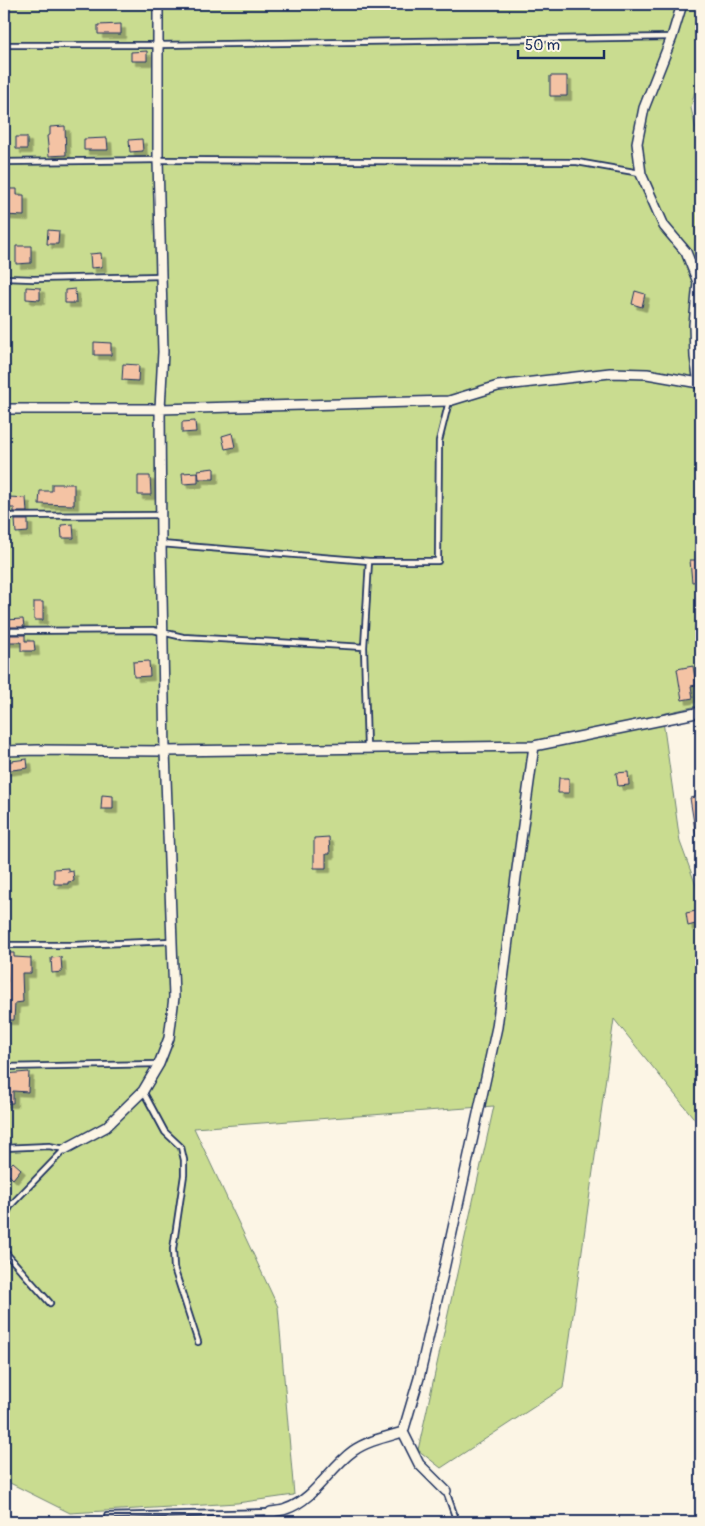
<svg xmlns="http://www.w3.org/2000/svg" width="705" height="1526" font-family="Pangolin,sans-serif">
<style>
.green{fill:#c9dc90;stroke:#728677}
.building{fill:#f4c3a4;stroke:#1b2f5e;filter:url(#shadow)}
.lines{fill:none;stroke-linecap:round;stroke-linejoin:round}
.service-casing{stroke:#1b2f5e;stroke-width:8}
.minor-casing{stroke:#1b2f5e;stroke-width:12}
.service{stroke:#fcf5e5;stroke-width:4.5}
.minor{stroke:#fcf5e5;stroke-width:9}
</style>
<defs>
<filter id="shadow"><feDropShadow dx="4.5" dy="4.5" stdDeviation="0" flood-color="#0004"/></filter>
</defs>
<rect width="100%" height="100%" fill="#fcf5e5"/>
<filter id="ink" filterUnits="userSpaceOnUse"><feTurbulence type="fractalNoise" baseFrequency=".02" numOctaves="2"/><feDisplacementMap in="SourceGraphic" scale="10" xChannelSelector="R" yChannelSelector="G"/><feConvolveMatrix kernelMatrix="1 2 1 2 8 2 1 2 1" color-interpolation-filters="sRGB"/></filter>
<g filter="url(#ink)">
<!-- green -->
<path class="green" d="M4,4H701V64L691,108L701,150V705L662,714L680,842L701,899V1127L614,1019L563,1388L441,1468L418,1450L494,1106L194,1128L278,1307L294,1495L237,1503L70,1513L4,1480Z"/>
<!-- building -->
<path class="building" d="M121,24V34H98V25Z
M147,51V61H131V52Z
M550,76H567V96H550Z
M65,126L66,155L49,156L47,136L50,135V127Z
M16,137H27V149H16Z
M107,138L108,150H84V139Z
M142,139L143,151L130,152L129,140Z
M4,189H17V195H24V216L4,215Z
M48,230L59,231L58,244H47Z
M16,246H31V263L16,264Z
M101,253L102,267L91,268L90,254Z
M26,287L40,288V300L26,299Z
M75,289L76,303H65V290Z
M635,291L645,294L642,307L632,304Z
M94,342L111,343V355H94Z
M123,364L139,365L138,381L122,380Z
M195,421L196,432L182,433V422Z
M232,433L235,447L225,449L222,436Z
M214,468V479H199L198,470Z
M198,472V483L183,484L182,473Z
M138,476H150L151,495H138Z
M52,484H74V505L39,504L40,491H52Z
M9,497L26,498L27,512H14V508H9Z
M15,520H28V532L16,533Z
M73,524L74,538H62L61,525Z
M690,560H701V581L692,582Z
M34,602H43V620H34Z
M23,619L24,627H4V620Z
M4,635H25V641H34L35,651H21V642H4Z
M149,661L150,676L134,677L133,662Z
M693,666L696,685L691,686L693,698L682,700L677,669Z
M27,759L28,768L4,771V762Z
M628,772L629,785L618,786L616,773Z
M559,778H569V793H558Z
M102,795L113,796V809H101Z
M701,796V836H696L690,798Z
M329,837L330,854H326V868H314V838Z
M68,868V872L73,871L74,881L68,882V884H54V869Z
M696,911L699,923L688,926L686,913Z
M4,953H14V957L31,958V973H22L23,1002L15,1003L14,1020H6V1017H4L6,982H7L6,963H4Z
M61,957L62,972L52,973L51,958Z
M29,1072L28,1092L13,1091V1103H4V1074Z
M13,1162L21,1169L13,1179L5,1171Z"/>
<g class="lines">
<!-- service casing -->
<g class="service-casing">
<path id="service" d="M4,45H158L672,37
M4,162L158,160L577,162L640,173
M4,278L34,279L161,276
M4,516L161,515
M161,544L369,561H438L439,441L449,401
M4,631L153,630L183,637L364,647L369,561
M364,647L367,747
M4,945H72L172,941
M4,1067L158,1064
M143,1091L165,1132L181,1147L184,1160V1175L173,1249L174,1268L198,1342
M4,1148L49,1146L65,1149
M4,1218L11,1205L65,1149
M4,1249L5,1252L50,1303
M446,1491L457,1522
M107,1516L271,1512"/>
</g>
<!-- minor casing -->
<g class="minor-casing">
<path id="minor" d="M682,4L672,37L644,108L637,143L641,174L664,226L686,252L698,282L694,325L695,357L699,383
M4,409H160L449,401L498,386L610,373L647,374L699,383L701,387
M4,751L38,750L165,751L534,746L701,712
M65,1149L106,1127L143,1091L159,1064L169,1038L174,997L165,751L161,544L160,409L163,352L158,160V4
M446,1491L419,1464L403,1432L419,1378L444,1269L497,1027L517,869L534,746
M270,1522L271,1512C276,1511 282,1511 286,1509C315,1499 329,1468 353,1451C367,1441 386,1437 403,1432"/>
</g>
<!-- service -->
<use href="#service" class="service"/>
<!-- minor -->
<use href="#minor" class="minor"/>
</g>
</g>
<!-- margin -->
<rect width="705" height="1526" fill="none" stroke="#fcf5e5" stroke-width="20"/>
<rect x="10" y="10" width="685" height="1506" fill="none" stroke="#1b2f5e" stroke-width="2" filter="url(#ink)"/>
<!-- scale -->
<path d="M518 50v8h86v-8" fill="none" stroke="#1b2f5e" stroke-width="2.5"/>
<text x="525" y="50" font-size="15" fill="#1b2f5e" stroke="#fcf5e5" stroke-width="4" paint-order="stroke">50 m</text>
</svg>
